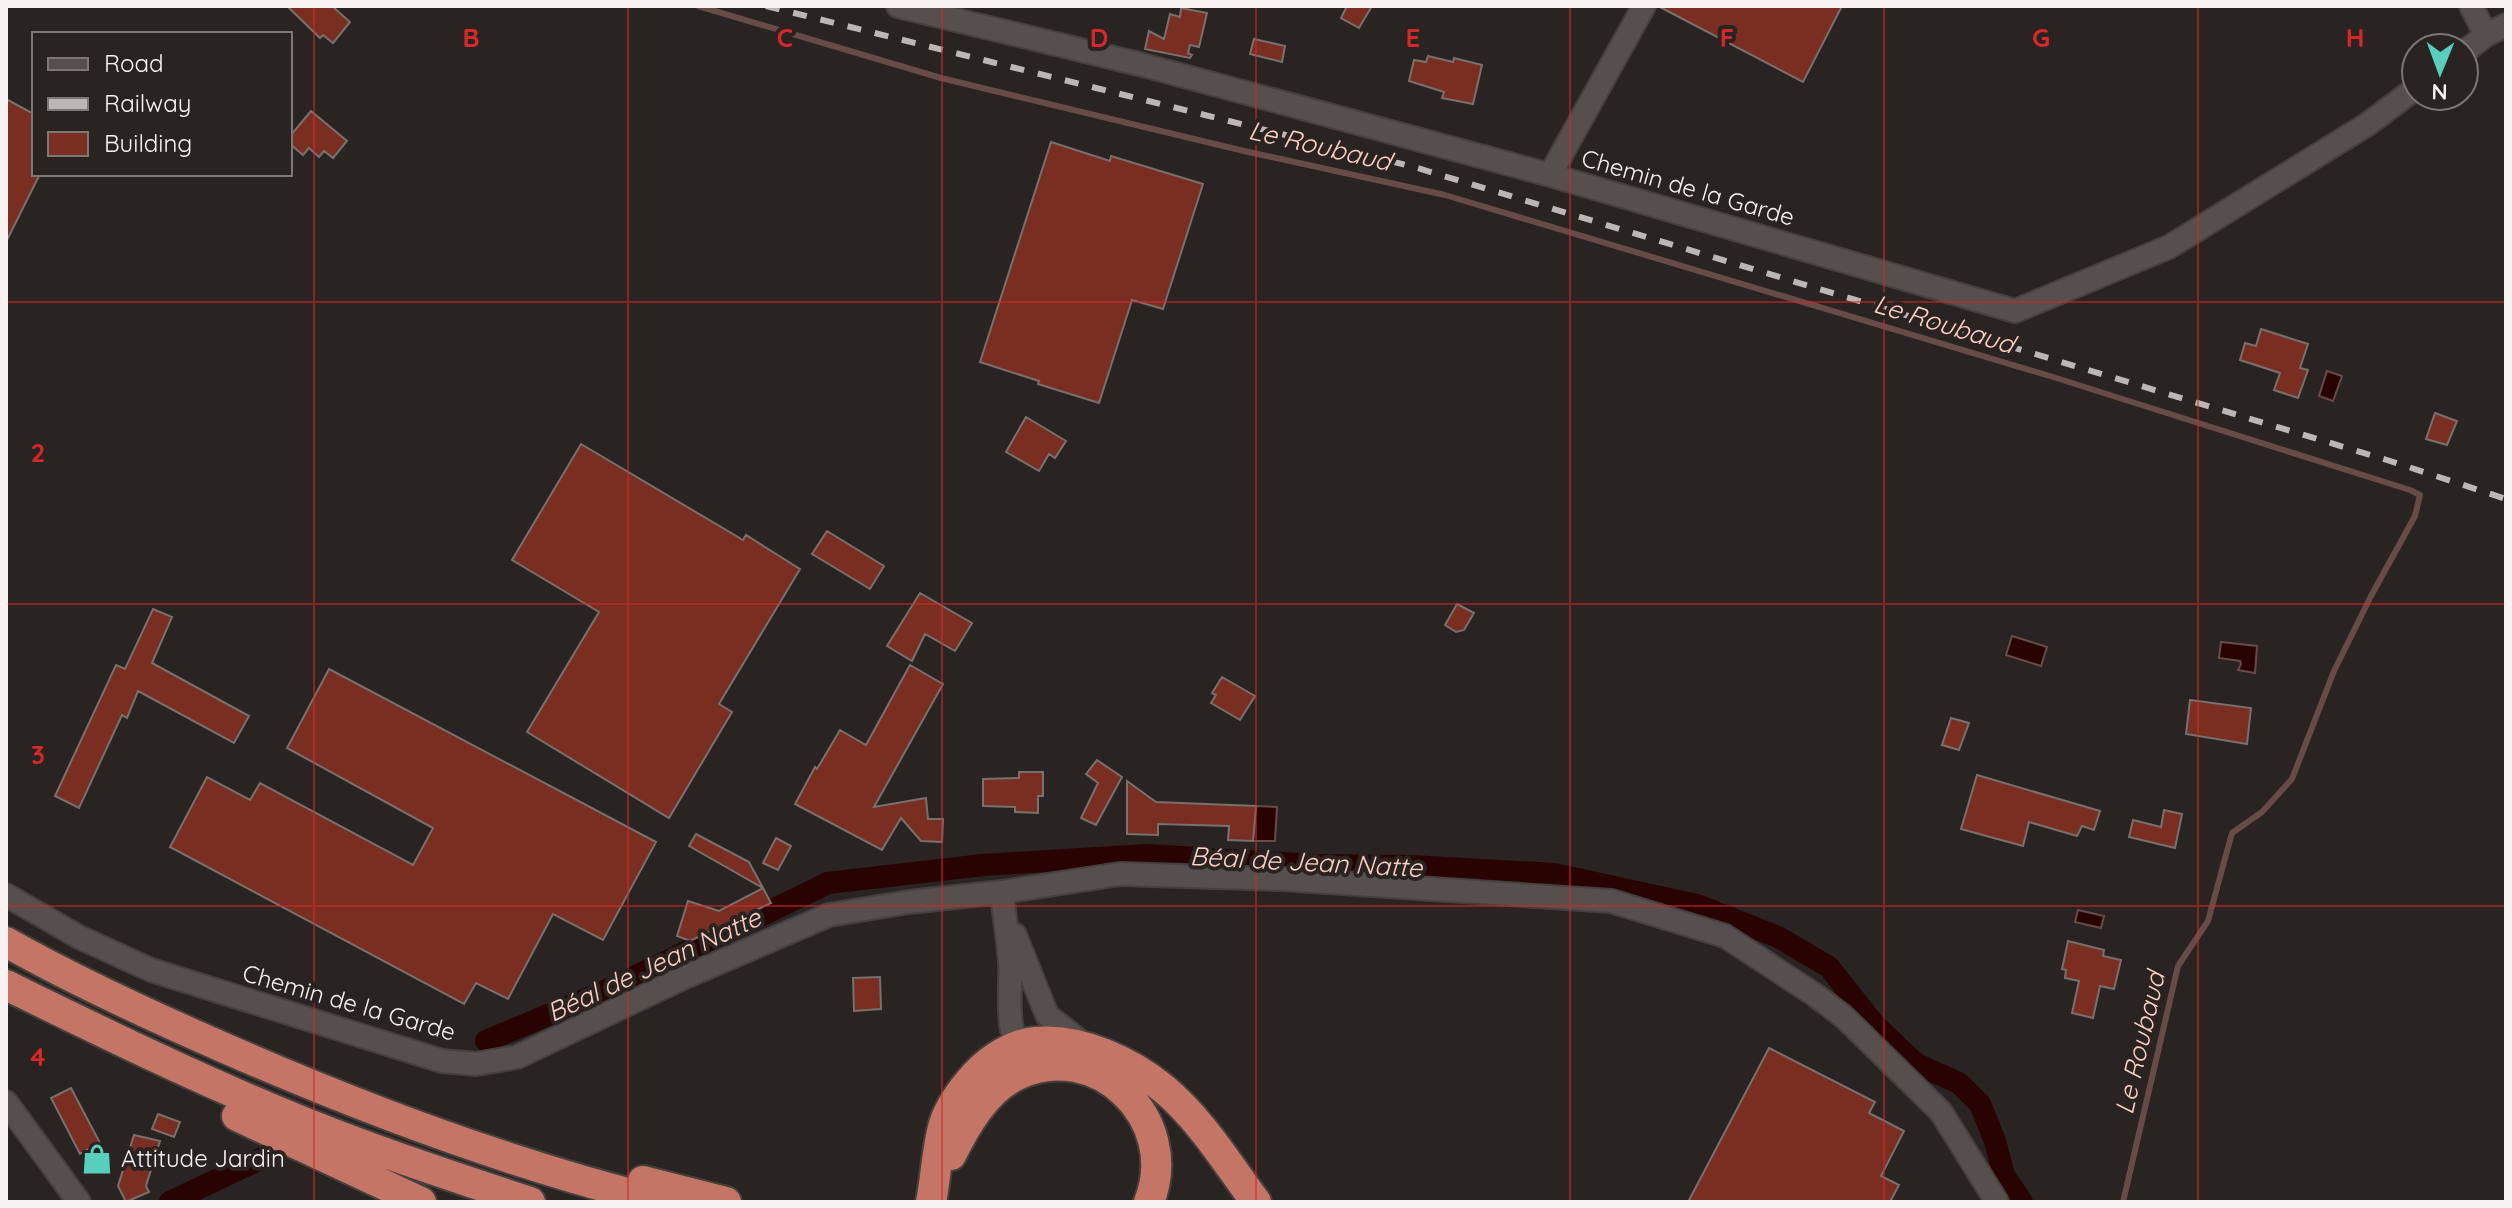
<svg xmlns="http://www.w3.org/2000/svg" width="2512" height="1208" font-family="Quicksand,sans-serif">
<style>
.water{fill:#280301;stroke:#664b49;stroke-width:2}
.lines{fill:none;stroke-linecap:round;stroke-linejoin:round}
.stream{stroke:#664b49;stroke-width:6}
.canal{stroke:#280301;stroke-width:22}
.building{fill:#792e21;stroke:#77706e;stroke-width:2}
.minor-casing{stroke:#453f3e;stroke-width:26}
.highway-casing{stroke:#453f3e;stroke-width:34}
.minor{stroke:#564f4d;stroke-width:22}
.highway{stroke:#c57565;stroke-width:30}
.rail{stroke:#bcb7b6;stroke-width:6;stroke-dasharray:14 14;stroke-linecap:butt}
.grid{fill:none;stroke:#d62828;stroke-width:2;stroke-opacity:0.55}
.labels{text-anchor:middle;stroke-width:8;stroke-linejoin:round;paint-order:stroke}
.street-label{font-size:24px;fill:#f8f3f2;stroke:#292321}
.poi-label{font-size:24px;fill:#f8f3f2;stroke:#292321;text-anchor:start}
.water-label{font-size:26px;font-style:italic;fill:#fecfc5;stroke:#292321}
.grid-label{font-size:26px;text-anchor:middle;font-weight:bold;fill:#d62828;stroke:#292321;stroke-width:8;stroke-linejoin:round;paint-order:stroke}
</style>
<rect width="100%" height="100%" fill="#292321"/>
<!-- water -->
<path class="water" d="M2327,371L2342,376L2333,401L2319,396Z
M2012,636L2047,647L2041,666L2006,655Z
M2221,642L2257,646L2255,673L2238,670L2241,664L2240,661L2219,658Z
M1256,806L1277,807L1275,841H1253Z
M2078,910L2104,916L2101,928L2075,922Z"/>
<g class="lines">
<!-- stream -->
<path class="stream" d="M698,6L941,78L1244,151L1445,195L2053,377L2410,490L2420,495L2415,516L2371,596L2334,671L2292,779L2262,812L2232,833L2208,921L2178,966L2123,1202"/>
<!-- canal -->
<path class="canal" d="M486,1041L603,992L828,883L983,865L1146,855L1315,865L1411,866L1554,874L1697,905L1778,937L1829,967L1874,1024L1916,1064L1959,1083L1980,1104L1995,1141L2004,1175L2022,1202
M170,1202L273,1153"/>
</g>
<!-- building -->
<path class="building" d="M287,6H332L350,22L333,43L323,35L320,38Z
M1347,6H1372L1359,28L1341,18Z
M1658,6H1842L1803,82Z
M1181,8L1207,13L1199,47L1190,45L1188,53L1192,55L1190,58L1145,49L1149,31L1164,39L1170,14L1180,17Z
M1254,39L1285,46L1282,62L1250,54Z
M1428,56L1453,62L1454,58L1482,65L1473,104L1442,98L1444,92L1409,81L1414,60L1426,62Z
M6,99L34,114V174H40L6,242Z
M311,111L347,141L333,158L324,151L319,157L309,148L303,155L290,144V136Z
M1051,142L1110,161L1111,156L1203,184L1163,309L1132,300L1099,403L1038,384L1039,381L980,362Z
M2261,329L2308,344L2300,368L2308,370L2298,398L2274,390L2280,373L2240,360L2245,343L2256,346Z
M2435,413L2457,421L2447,445L2426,439Z
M1026,417L1066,441L1055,458L1049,454L1039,471L1006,452Z
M581,444L743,540L746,535L800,569L719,704L732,712L669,818L527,732L599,612L512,560Z
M827,531L884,566L870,589L812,554Z
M920,593L972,623L955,651L925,634L912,661L887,646Z
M1457,604L1474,613L1464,630L1456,632L1445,625Z
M153,609L172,617L152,663L249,716L234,743L138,691L127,718L122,715L79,808L55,796L116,665L125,669Z
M910,665L943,684L874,807L926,798L928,819H943L942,842L921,841L901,818L882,850L795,804L815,767L817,769L840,730L866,745Z
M329,669L656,842L603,940L553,914L508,999L476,983L464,1004L170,847L207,777L250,800L260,783L413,865L433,828L287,748Z
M1222,677L1255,696L1240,720L1211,703L1216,695L1212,693Z
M2190,700L2251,708L2247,744L2186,734Z
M1951,718L1969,723L1959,750L1942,745Z
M1097,760L1122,777L1096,825L1081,818L1098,783L1086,774Z
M1019,772H1043V796H1038V813L1015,812V807L983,806V779L1019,778Z
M1977,775L2100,811L2094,830L2082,826L2077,836L2029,822L2023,846L1961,829Z
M1127,781L1156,802L1256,806L1253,841L1228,840L1229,826L1158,824V835L1127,834Z
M2164,810L2182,814L2175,848L2129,837L2133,820L2161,827Z
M696,834L749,862L763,888L689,846Z
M776,838L791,846L778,870L763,863Z
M763,888L771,903L690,941L677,936L688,901L719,911Z
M2068,941L2104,950L2103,956L2121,960L2114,989L2100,986L2093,1018L2072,1013L2079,981L2065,978L2066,970L2062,969Z
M880,977L881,1009L854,1011L853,978Z
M1769,1048L1875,1102L1869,1113L1904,1131L1881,1176L1899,1185L1890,1202H1688Z
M71,1088L100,1143L80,1154L51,1098Z
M158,1114L180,1122L174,1137L152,1129Z
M134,1135L160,1141L146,1186L149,1192L126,1202L118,1186Z"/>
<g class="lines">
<!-- minor casing -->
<g class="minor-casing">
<path id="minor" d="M898,6L1143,65L1550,175L2015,311L2169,247L2368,124L2416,88
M2471,6L2486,35
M2464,52L2486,35L2506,25
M1550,175L1644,6
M1002,892C1004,915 1008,938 1010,961C1012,992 1002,1034 1027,1058
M6,895L79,937L151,970L442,1061L476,1064L517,1057L685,977L829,915L909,902L1002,892L1120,874L1282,879L1611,901L1725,936L1815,995L1843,1016L1941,1112L1997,1202
M1015,935L1047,1015L1087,1047
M6,1102L79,1202"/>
</g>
<!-- highway casing -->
<g class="highway-casing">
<path id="highway" d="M6,942C75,981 147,1014 220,1046C363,1109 509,1164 662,1202
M6,985C96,1029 185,1073 277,1111C360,1146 445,1174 530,1202
M237,1116L421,1202
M951,1155C966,1125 985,1091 1017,1075C1096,1037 1182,1119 1149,1202
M643,1181L726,1202
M931,1202C936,1177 937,1148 944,1124C950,1105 964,1087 977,1073C992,1058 1013,1044 1035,1042C1080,1038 1130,1061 1164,1089C1201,1120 1227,1163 1256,1202"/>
</g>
<!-- minor -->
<use href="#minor" class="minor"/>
<!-- highway -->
<use href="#highway" class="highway"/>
<!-- rail -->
<path class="rail" d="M766,6L1414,167L2387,460L2506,499"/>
</g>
<!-- grid -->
<path class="grid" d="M314,6V1202M628,6V1202M942,6V1202M1256,6V1202M1570,6V1202M1884,6V1202M2198,6V1202M6,302H2506M6,604H2506M6,906H2506"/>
<!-- icons -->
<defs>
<g id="shop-bare" transform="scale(2.4)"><path d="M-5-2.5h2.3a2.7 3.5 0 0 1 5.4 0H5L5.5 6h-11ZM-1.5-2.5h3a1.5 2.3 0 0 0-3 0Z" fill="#5acebc" stroke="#292321" stroke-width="2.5" paint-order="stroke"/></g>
</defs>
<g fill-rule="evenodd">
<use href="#shop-bare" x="97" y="1159"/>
</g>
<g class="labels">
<!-- street labels -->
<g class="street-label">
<text transform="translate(1688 188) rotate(16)" y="8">Chemin de la Garde</text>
<text transform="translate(349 1003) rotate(16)" y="8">Chemin de la Garde</text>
</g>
<!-- poi labels -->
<g class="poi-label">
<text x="121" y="1167">Attitude Jardin</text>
</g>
<!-- water labels -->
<g class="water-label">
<text transform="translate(1320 146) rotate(13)" y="9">Le Roubaud</text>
<text transform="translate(1944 324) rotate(17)" y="9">Le Roubaud</text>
<text transform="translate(1306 862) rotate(3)" y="9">Béal de Jean Natte</text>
<text transform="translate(654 965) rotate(-25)" y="9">Béal de Jean Natte</text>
<text transform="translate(2140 1043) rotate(-77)" y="9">Le Roubaud</text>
</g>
</g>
<g class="grid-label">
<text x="471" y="47">B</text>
<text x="785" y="47">C</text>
<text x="1099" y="47">D</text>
<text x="1413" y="47">E</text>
<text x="1727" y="47">F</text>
<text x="2041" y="47">G</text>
<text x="2355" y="47">H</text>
<text x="38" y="462">2</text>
<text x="38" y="764">3</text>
<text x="38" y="1066">4</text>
</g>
<!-- border -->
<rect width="2512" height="1208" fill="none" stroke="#f8f3f2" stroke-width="16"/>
<!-- legend -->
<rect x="32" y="32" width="260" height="144" fill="#292321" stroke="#7c7675" stroke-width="2"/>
<rect x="48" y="58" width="40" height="12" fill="#564f4d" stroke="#7c7675" stroke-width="2"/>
<text x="104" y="72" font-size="24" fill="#f8f3f2">Road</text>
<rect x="48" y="98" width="40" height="12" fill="#bcb7b6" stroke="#7c7675" stroke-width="2"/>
<text x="104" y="112" font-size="24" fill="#f8f3f2">Railway</text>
<rect x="48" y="132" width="40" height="24" fill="#792e21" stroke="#7c7675" stroke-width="2"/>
<text x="104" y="152" font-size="24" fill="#f8f3f2">Building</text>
<!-- north arrow -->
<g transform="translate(2440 72) rotate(181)"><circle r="38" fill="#292321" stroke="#7c7675" stroke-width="2"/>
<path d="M0-6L14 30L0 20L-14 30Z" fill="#5acebc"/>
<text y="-12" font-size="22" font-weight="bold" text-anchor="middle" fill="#f8f3f2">N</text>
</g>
</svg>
